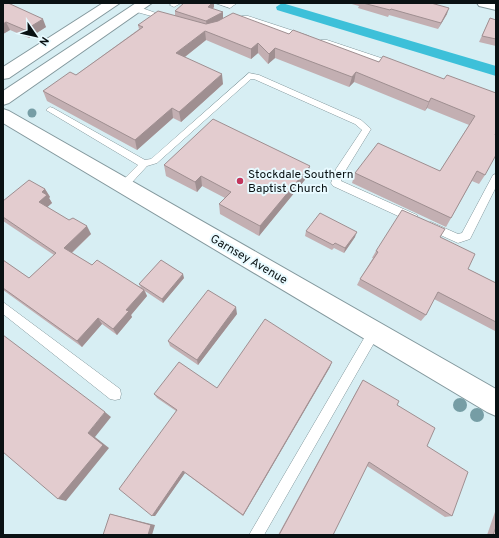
<svg xmlns="http://www.w3.org/2000/svg" width="499" height="538" font-family="Overpass,sans-serif">
<style>
.lines{fill:none;stroke-linecap:round;stroke-linejoin:round}
.canal{fill:#3dc0d9;fill-rule:evenodd}
.lane-casing{stroke:#83989d;stroke-width:1}
.street-casing{stroke:#83989d;stroke-width:2}
.secondary-casing{stroke:#83989d;stroke-width:2}
.lane{fill:#fff;fill-rule:evenodd}
.street{fill:#fff;fill-rule:evenodd}
.secondary{fill:#fff;fill-rule:evenodd}
.tree{fill:#769da5}
.wall{fill:#c3afb2}
.shaded-wall{fill:#9f8f91}
.building{fill:#e3cccf;stroke:#9f8f91}
.poi-dot{fill:#c3345b;stroke:#e8faff;stroke-width:1.5}
.labels{text-anchor:middle;stroke-width:4;stroke-linejoin:round;paint-order:stroke}
.poi-label{font-size:12px;fill:#091113;stroke:#e8faff;text-anchor:start}
.street-label{font-size:12px;fill:#091113;stroke:#e8faff}
</style>
<rect width="100%" height="100%" fill="#d7eef3"/>
<g class="lines">
<!-- canal -->
<path class="canal" d="M282,3L496,66V76L277,10L276,7Z"/>
<!-- lane casing -->
<g class="lane-casing">
<path id="lane" d="M172,3H181L174,7L170,5Z
M215,3H237L230,8Z
M133,7H139L170,18L166,20L133,11Z
M242,16H248L309,36L302,38L242,20Z
M321,40H327L399,64L398,66H392L321,44Z
M249,73L259,75L361,120L371,129L344,173L341,181L417,215L418,218L417,221H409L333,186L331,183L336,169L362,130L355,124L254,79H251L157,163L147,166L126,189L123,190L118,186L120,183L138,165L46,110L50,107L53,108L145,160L151,159Z
M496,174V187L470,239L458,243L427,229L426,226L427,223L431,222L458,234L462,233L493,175Z
M3,302L120,389L121,394L120,399L115,400L110,399L3,314Z
M374,326L378,328L380,332L378,336L264,535H249L370,328Z"/>
</g>
<!-- street casing -->
<g class="street-casing">
<path id="street" d="M477,3H496V10L479,6Z"/>
</g>
<!-- secondary casing -->
<g class="secondary-casing">
<path id="secondary" d="M103,3H120L9,78L3,79V67Z
M136,3H152L9,103L3,105V91Z
M3,109L9,111L496,389V416L487,412L3,123Z"/>
</g>
<!-- lane -->
<use href="#lane" class="lane"/>
<!-- street -->
<use href="#street" class="street"/>
<!-- secondary -->
<use href="#secondary" class="secondary"/>
</g>
<!-- trees -->
<g class="tree">
<circle cx="32" cy="113" r="4.5"/>
<circle cx="460" cy="405" r="7"/>
<circle cx="477" cy="415" r="7"/>
</g>
<!-- wall -->
<path class="wall" d="M3,3L46,27L29,38L10,30L3,34Z
M348,3H431L447,14L438,29L389,15L388,17L358,8L359,6Z
M214,7L213,9L223,19L289,34L379,62L444,79L495,135L485,175L479,184L472,181L446,227L352,183L355,173L440,171L469,125L427,108L425,111L354,82L349,87L275,58L268,64L258,53L251,59L206,40L185,57L223,84L181,122L173,118L137,150L47,101L43,91L76,75L139,29L138,25L175,16V11Z
M490,18L496,20V46L479,42Z
M164,165L308,176L259,236L220,214L219,204L225,198L202,186L197,192L166,176Z
M45,189L50,197L49,198L52,203L47,207L91,234L72,253L92,265L141,287L139,284L184,278L163,303L145,291L147,296L131,315L132,317L117,335L102,324L82,347L3,290V260L29,278L54,255L3,221V201Z
M306,231L355,237L344,253L334,248L332,250L305,236Z
M440,237L468,269L496,283V330L495,331L434,299L426,315L421,321L357,285L360,279L373,258H372L376,251Z
M237,314L198,365L170,346L168,341Z
M330,367L243,516L185,473L155,516L176,411L157,398L154,394L217,388Z
M363,380L397,405L427,446L452,516L445,517L367,466L333,535H278L360,385Z
M496,509V535H487Z"/>
<!-- shaded-wall -->
<path class="shaded-wall" d="M212,3H214V7L208,13V7Z
M449,8L447,14L438,29L441,23Z
M223,12V19L207,27L206,21Z
M43,19L46,27L29,38L25,30Z
M6,22L10,30L3,34V24Z
M205,31L206,40L177,63L176,53Z
M258,43V53L251,59V49Z
M275,48V58L268,64L269,54Z
M356,72L354,82L349,87L352,77Z
M222,74L223,84L181,122L179,112Z
M431,98L427,108L425,111L429,102Z
M172,108L173,118L137,150L135,140Z
M310,166L308,176L259,236L260,226Z
M201,176L202,186L197,192L195,182Z
M45,189L50,197L49,198L52,203L44,210L39,202L42,192Z
M87,226L91,234L69,255L64,248Z
M357,232L355,237L344,253L345,248Z
M183,274L184,278L163,303L162,299Z
M144,290L147,296L131,315L132,317L117,335L113,329L126,310Z
M236,307L237,314L198,365L197,360Z
M98,318L102,324L82,347L77,341Z
M332,362L330,367L243,516V515Z
M105,412L111,417L95,437L109,448L66,501L58,499L88,433Z
M183,471L185,473L155,516H152Z
M110,514L155,525L152,535H148Z"/>
<!-- building -->
<path class="building" d="M3,3H8L43,19L25,30L6,22L3,24Z
M184,3H212L208,7L223,12L206,21L175,11Z
M363,3H431L449,8L441,23L391,9L390,10Z
M158,11L206,24L218,21L233,13L289,34L293,30L379,62L383,56L444,79L447,75L496,93V133L495,135H496V155L485,175L477,171L451,218L355,173L378,143L440,171L475,116L431,98L429,102L356,72L352,77L275,48L269,54L258,43L251,49L205,31L176,53L222,74L179,112L172,108L135,140L43,91L70,72L76,75L143,27L138,25Z
M490,18L496,20V39L482,36Z
M213,119L310,166L260,226L219,204L231,192L201,176L195,182L164,165Z
M29,180L45,189L42,192L47,195L39,202L69,220L73,218L87,226L64,248L92,265L97,260L144,290L126,310L129,311L113,329L98,318L77,341L3,288V260L29,278L56,253L3,217V201Z
M402,210L445,229L440,237L475,254L468,269L496,283V322L438,292L426,315L360,279L378,252L376,251Z
M320,213L357,232L345,248L335,243L333,245L306,231Z
M161,260L183,274L162,299L139,284Z
M208,290L236,307L197,360L168,341Z
M265,319L332,362L243,515L183,471L152,516L119,489L177,410L154,394L179,362L217,388Z
M3,335L105,412L88,433L103,445L58,499L3,452Z
M363,380L399,401L397,405L435,428L427,446L468,472L452,516L369,462L333,535H279Z
M110,514L151,525L148,535H103Z
M496,527V535H493Z"/>
<!-- markers -->
<circle class="poi-dot" cx="240" cy="181" r="4"/>
<g class="labels">
<!-- poi labels -->
<g class="poi-label">
<text x="248" y="178">Stockdale Southern<tspan x="248" dy="14">Baptist Church</tspan></text>
</g>
<!-- street labels -->
<g class="street-label">
<text transform="translate(249 259) rotate(30)" y="4">Garnsey Avenue</text>
</g>
</g>
<!-- border -->
<rect width="499" height="538" fill="none" stroke="#091113" stroke-width="8"/>
<!-- north arrow -->
<g transform="translate(36 36) rotate(124)" stroke="#e8faff" stroke-width="3" paint-order="stroke">
<path d="M0-3L7 15L0 10L-7 15Z" fill="#091113"/>
<text y="-6" font-size="11" font-weight="bold" text-anchor="middle" fill="#091113">N</text>
</g>
</svg>
